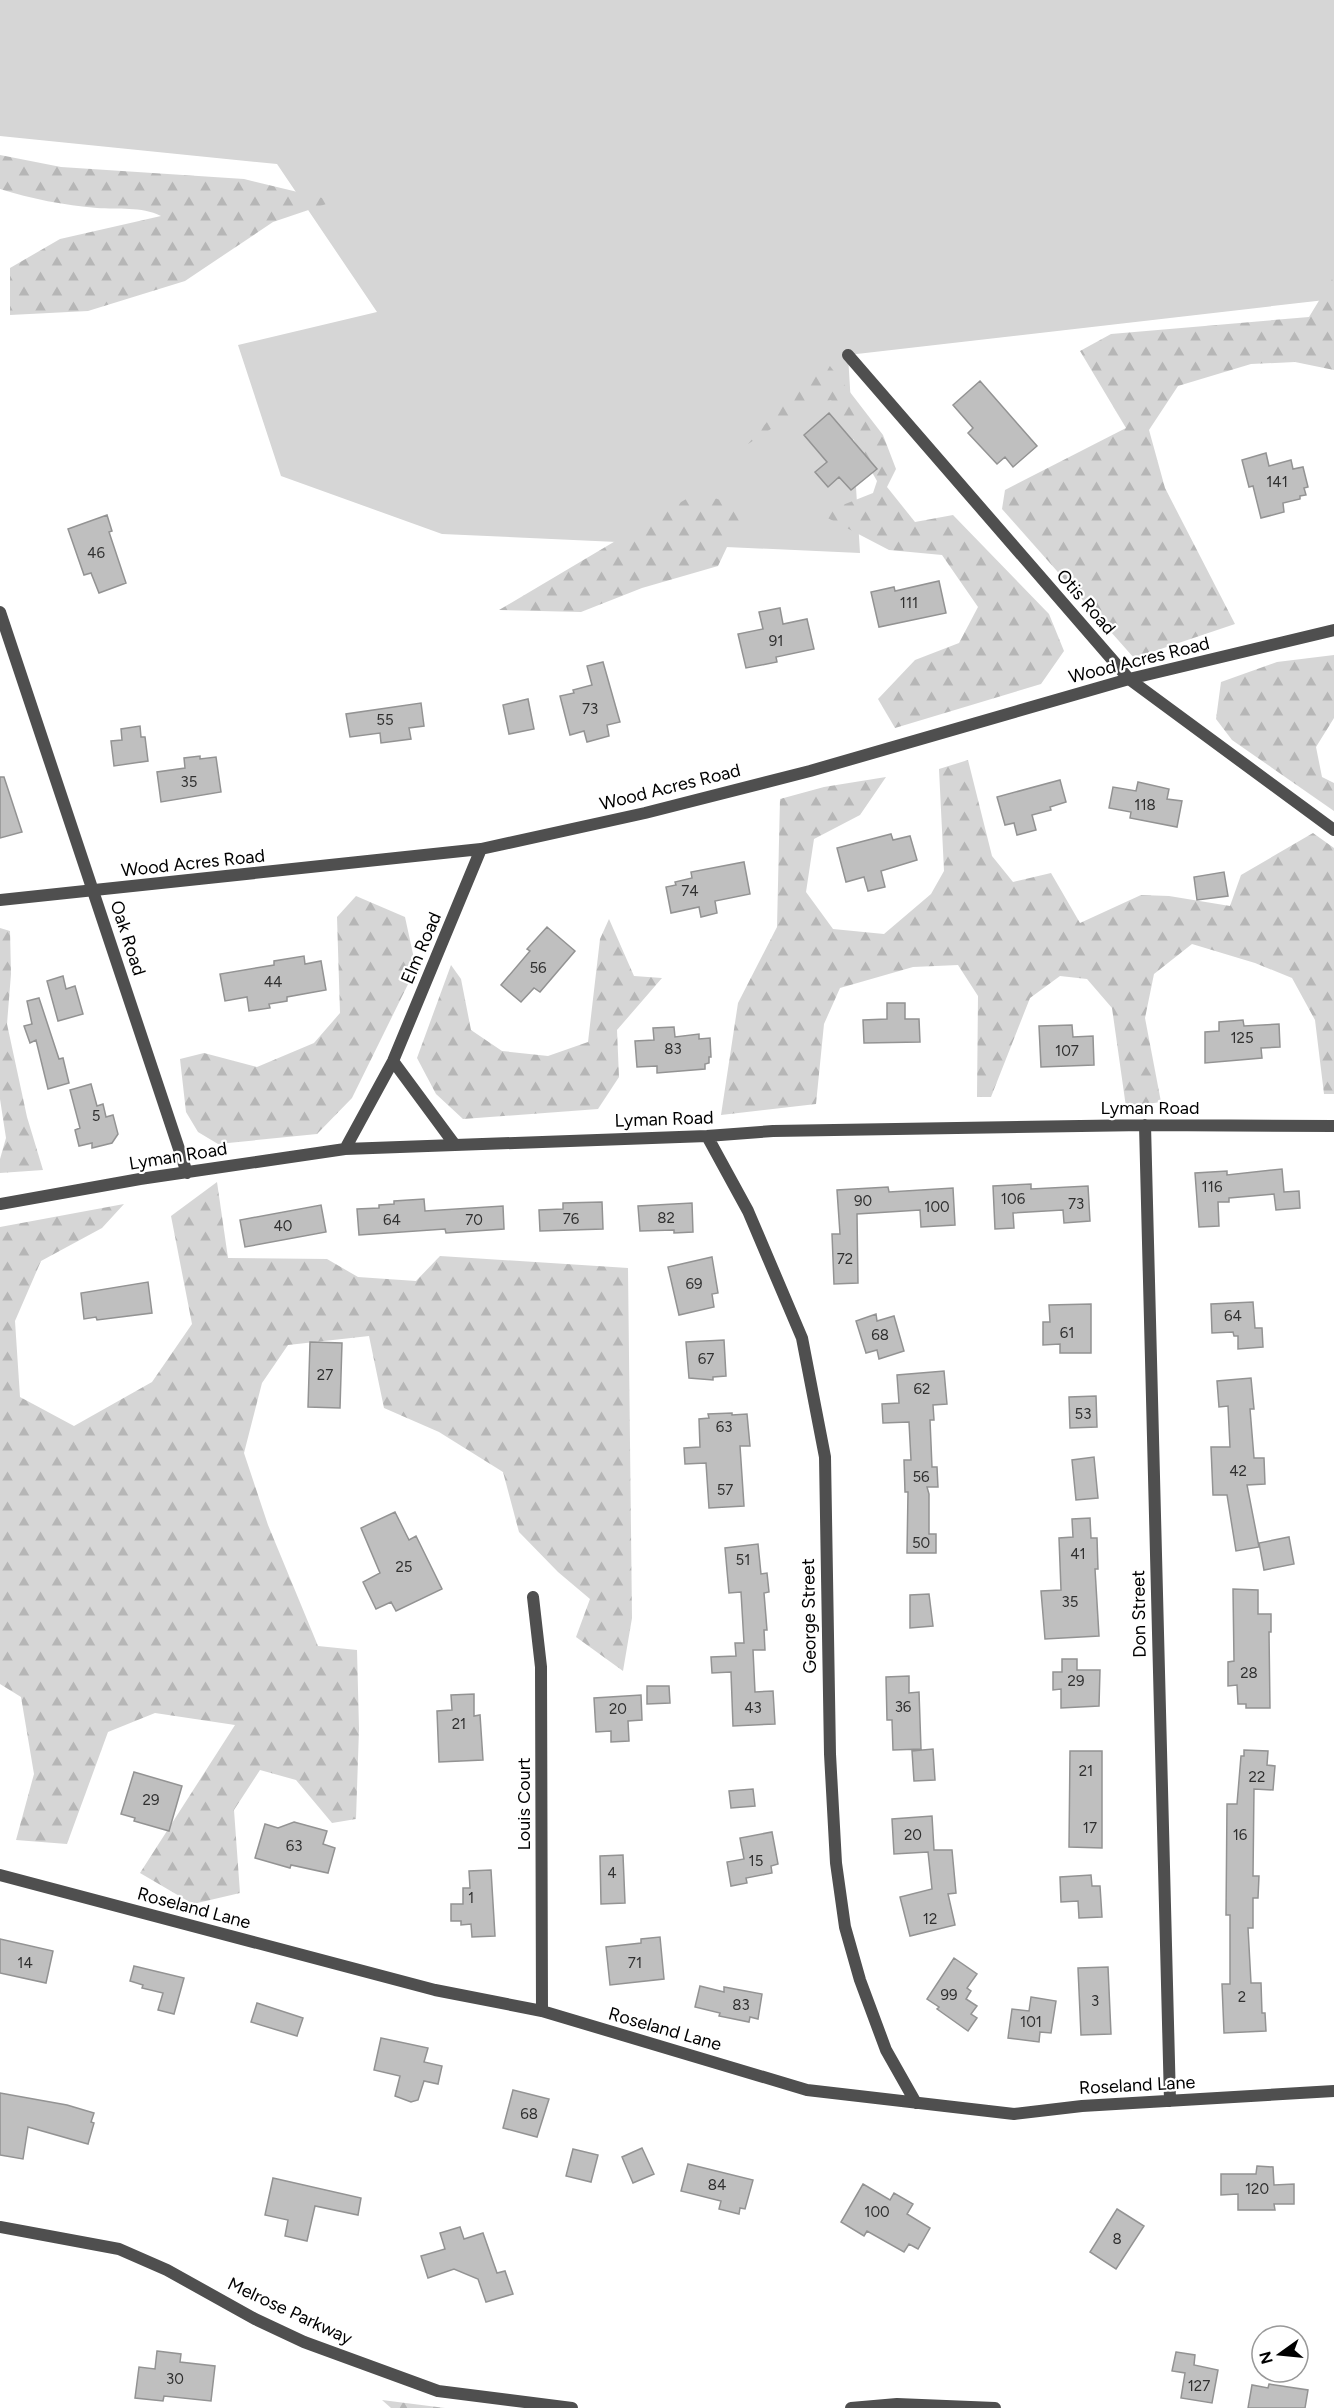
<svg xmlns="http://www.w3.org/2000/svg" width="1334" height="2408" font-family="Figtree,sans-serif">
<style>
.grass{fill:#d6d6d6}
.forest{fill:url(#forest-firs)}
.building{fill:#bfbfbf;stroke:#939393;stroke-width:1.5}
.lines{fill:none;stroke-linecap:round;stroke-linejoin:round}
.street{stroke:#4f4f4f;stroke-width:12}
.labels{text-anchor:middle;stroke-width:4.5;stroke-linejoin:round;paint-order:stroke}
.number-label{font-size:15px;fill:#303030}
.street-label{font-size:18px;fill:#000;stroke:#fff}
</style>
<defs>
<pattern id="forest-firs" width="22" height="20" patternUnits="userSpaceOnUse" patternTransform="scale(1.5)"><rect width="22" height="20" fill="#d6d6d6"/><path d="M5 1l3.5 6h-7zM16 11l3.5 6h-7z" fill="#b6b6b6"/></pattern>
</defs>
<rect width="100%" height="100%" fill="#fff"/>
<!-- grass -->
<path class="grass" d="M0,0H1334V299L848,355L860,553L442,534L281,476L238,345L377,312L277,164L0,136Z"/>
<!-- forest -->
<path class="forest" d="M0,155L61,167L244,179L335,201L273,222L185,281L88,311L10,315V268L60,239L161,216C141,206 118,210 97,208C64,205 31,199 0,189Z
M1334,276V370L1295,362L1251,364L1178,386L1149,430L1165,488L1235,624L1134,658L1002,509L1005,490L1126,428L1080,351L1111,334L1309,317Z
M823,357L883,435L896,469L887,487L915,522L953,515L1049,614L1064,651L1041,684L895,728L878,699L915,660L959,643L978,607L942,555L889,550L820,514L873,493L877,481L831,400L806,406L748,444Z
M698,492L745,509L718,566L642,588L581,612L499,610Z
M1334,655V718L1316,747L1322,777L1334,783V811L1232,740L1216,719L1221,682L1277,662Z
M968,760L992,856L1013,882L1051,873L1080,923L1141,895L1169,896L1230,906L1241,875L1313,833L1334,848V1094H1324L1315,1020L1292,978L1255,963L1192,944L1154,974L1145,1018L1161,1102L1126,1107L1112,1008L1087,979L1060,976L1030,998L991,1097H977L978,996L958,965L913,967L840,988L824,1024L816,1104L721,1115L738,1003L777,927L780,799L824,787L886,777L860,815L814,839L806,892L833,929L884,934L931,894L944,871L939,769Z
M356,896L405,917L416,968L352,1098L317,1134L218,1144L198,1132L186,1112L180,1059L204,1053L257,1067L314,1043L340,1013L337,917Z
M609,919L634,976L662,978L617,1030L619,1077L598,1109L463,1119L436,1094L417,1058L451,965L461,979L471,1030L502,1051L548,1056L588,1042L600,939Z
M0,928L10,931L11,974L7,1024L27,1117L43,1170L0,1173V1159L6,1138L0,1099Z
M217,1182L228,1258L327,1259L358,1277L416,1281L440,1256L628,1268L632,1618L623,1671L576,1637L590,1599L558,1572L519,1532L503,1472L439,1432L384,1408L369,1336L288,1345L262,1383L244,1453L268,1525L318,1646L357,1650L359,1729L356,1819L332,1823L296,1780L260,1770L234,1810L240,1893L193,1904L140,1873L235,1725L155,1713L108,1732L67,1844L16,1840L34,1774L21,1697L0,1684V1227L124,1204L102,1228L41,1261L15,1321L20,1397L74,1426L152,1382L192,1324L171,1216Z
M382,2400L445,2408H391Z"/>
<!-- building -->
<path class="building" d="M980,381L1037,446L1013,467L1005,457L997,464L968,433L973,428L953,405Z
M829,413L877,469L851,490L839,477L828,487L815,472L827,462L804,435Z
M1266,453L1269,466L1291,460L1293,469L1303,467L1308,487L1304,488L1306,495L1300,496V499L1283,503L1284,512L1261,518L1253,486L1249,487L1242,460Z
M107,515L112,531L109,532L126,583L99,593L91,573L84,575L68,529Z
M939,581L946,613L879,627L871,592L894,587L895,591Z
M780,608L783,624L807,619L814,649L776,657L777,662L746,668L738,634L763,629L759,612Z
M603,662L620,722L607,725L609,736L587,742L584,731L570,735L560,696L574,693L573,690L592,685L587,666Z
M528,699L534,729L509,734L503,705Z
M421,703L424,726L409,728L411,739L381,743L380,733L350,737L346,714Z
M140,726L141,737H145L148,761L114,766L111,741L122,740L121,729Z
M200,756V759L216,757L221,792L161,802L157,772L185,768L184,758Z
M0,777H4L22,832L0,838Z
M1060,780L1066,802L1050,807L1051,810L1032,815L1036,830L1017,835L1014,823L1005,825L997,797Z
M1138,782L1169,789L1167,799L1182,801L1177,827L1130,818L1131,812L1109,808L1113,787L1136,791Z
M891,834L893,840L910,836L917,860L881,871L885,887L868,891L864,877L846,882L837,848Z
M744,862L750,894L715,901L717,913L701,917L699,907L671,913L666,887L676,885L675,882L692,878L691,872Z
M1224,872L1228,896L1197,900L1194,877Z
M547,927L575,951L540,992L534,988L521,1002L501,985L530,951L527,949Z
M304,956L305,964L321,961L326,990L287,997V1001L269,1004L270,1008L249,1011L247,997L225,1001L220,974L274,965V961Z
M63,976L66,989L75,986L83,1014L58,1021L47,981Z
M39,998L59,1059L63,1058L69,1083L48,1089L36,1040L30,1043L24,1026L32,1024L27,1001Z
M887,1003H905V1019H919L920,1042L864,1043L863,1020L887,1019Z
M1243,1020L1244,1026L1279,1024L1280,1047L1261,1048L1262,1058L1205,1063V1032L1219,1031V1022Z
M1072,1025L1073,1037L1093,1036L1094,1065L1041,1067L1039,1026Z
M674,1027L675,1037L699,1034V1039L710,1038L711,1057H709V1063L705,1064V1069L657,1073V1066L637,1067L635,1041L654,1040L653,1028Z
M91,1084L97,1106L103,1104L106,1117L113,1115L118,1134L112,1143L92,1148V1143L79,1146L75,1130L80,1128L70,1090Z
M1282,1169L1284,1192L1299,1191L1300,1208L1276,1210L1274,1194L1229,1198V1202H1218L1219,1226L1199,1227L1195,1173L1227,1171V1175Z
M1031,1184V1189L1088,1186L1090,1221L1064,1223L1063,1210L1013,1213L1014,1228L995,1229L993,1186Z
M888,1187L889,1192L953,1188L955,1225L921,1227L920,1210L857,1214L858,1283L834,1284L832,1234H840L837,1190Z
M424,1199L425,1211L503,1206L504,1229L446,1233L445,1229L359,1235L357,1209L379,1208V1205L394,1204V1201Z
M602,1202L603,1229L540,1231L539,1210L563,1209V1203Z
M692,1203L693,1232L674,1233V1230L640,1231L638,1206Z
M321,1205L326,1232L245,1247L240,1220Z
M712,1257L718,1293L712,1294L714,1307L679,1315L668,1267Z
M148,1282L152,1313L97,1320L96,1317L84,1319L81,1293Z
M1253,1302L1255,1328H1262L1263,1347L1238,1349V1336H1234L1233,1332L1212,1333L1211,1304Z
M1091,1304V1353H1060V1344L1043,1345V1322H1050L1049,1305Z
M876,1314L877,1321L894,1316L904,1351L879,1359L877,1350L866,1353L856,1321Z
M724,1340L726,1376L713,1377V1380L689,1378L686,1342Z
M310,1342L342,1343L340,1408L308,1407Z
M944,1371L947,1404L933,1405L934,1420H930L932,1467H937L938,1487H927L929,1494V1534H936V1553H907L908,1492H905L904,1460H911L909,1422L883,1423L882,1404L899,1403L897,1375Z
M1251,1378L1254,1409H1250L1254,1458H1264L1265,1484L1247,1485L1259,1547L1236,1551L1227,1495H1213L1211,1447H1230L1228,1406L1219,1407L1217,1381Z
M1096,1396L1097,1427L1070,1428L1069,1397Z
M732,1413V1415L747,1414L750,1446H740L744,1506L709,1508L706,1463L685,1464L684,1448L700,1447L699,1419L709,1418L708,1414Z
M1094,1457L1098,1498L1076,1500L1072,1460Z
M395,1512L409,1540L416,1536L442,1589L396,1611L391,1602L376,1609L363,1582L380,1573L361,1528Z
M1090,1518L1091,1538H1097L1098,1569H1095L1099,1636L1045,1639L1041,1591L1061,1590L1059,1538L1073,1537L1072,1519Z
M1289,1537L1294,1564L1264,1570L1259,1543Z
M758,1544L761,1574L767,1573L769,1592L764,1593L767,1630H764L765,1650H753L755,1692L773,1691L775,1724L733,1726L731,1672L712,1673L711,1657L736,1656L735,1643H744L741,1592L729,1593L725,1548Z
M1233,1589L1258,1590V1614H1271V1632H1269L1270,1708H1246V1704H1238L1237,1685L1228,1686V1662L1234,1661Z
M929,1594L933,1626L910,1628V1595Z
M1062,1659H1077V1670H1100L1099,1706L1061,1708V1689L1053,1690V1672H1062Z
M909,1676V1693L919,1692L921,1749L893,1750L892,1720H887L886,1677Z
M647,1686H669L670,1703L647,1704Z
M474,1694V1716L480,1715L483,1760L439,1762L437,1711L452,1710L451,1695Z
M641,1695L642,1720L628,1721L629,1741L611,1742V1731L596,1732L594,1698Z
M933,1749L935,1780L914,1781L912,1751Z
M1244,1750L1268,1751L1267,1765L1275,1766L1273,1790L1254,1789L1253,1876H1259L1258,1898H1253V1928H1248L1251,1983H1261L1262,2013H1265L1266,2031L1224,2033L1222,1984H1230V1915H1226L1227,1804H1237L1241,1756H1244Z
M1070,1751H1102V1848L1069,1847Z
M134,1772L182,1786L169,1831L134,1821L135,1818L121,1814Z
M753,1789L755,1806L731,1808L729,1791Z
M932,1816L934,1850H952L956,1893L948,1894L955,1925L910,1936L900,1897L932,1889L928,1852L894,1854L892,1819Z
M294,1822L327,1831L323,1844L335,1848L328,1873L291,1865L290,1868L255,1858L265,1824L278,1828Z
M772,1832L778,1864L771,1866L772,1873L746,1878L747,1883L731,1886L727,1862L744,1859L740,1838Z
M623,1855L625,1903L601,1904L600,1856Z
M491,1870L495,1936L472,1937L471,1924L461,1925V1921H451V1904H463V1888H470L469,1871Z
M1091,1875L1092,1886H1100L1102,1917L1079,1918L1078,1901L1061,1902L1060,1877Z
M660,1937L664,1979L610,1985L606,1947L641,1943V1939Z
M0,1939L53,1951L46,1983L0,1973Z
M954,1958L977,1974L967,1988L971,1991L966,1999L977,2006L971,2014L977,2018L968,2031L937,2009L939,2007L927,1999Z
M134,1966L184,1978L174,2014L158,2010L163,1993L142,1988L143,1985L130,1981Z
M1108,1967L1111,2034L1081,2035L1078,1968Z
M700,1986L724,1992V1987L762,1994L758,2019L750,2017L749,2022L719,2016L720,2013L695,2007Z
M1031,1997L1056,2001L1051,2033L1040,2032L1039,2042L1008,2038L1012,2009L1029,2011Z
M257,2003L303,2018L297,2036L251,2022Z
M381,2038L428,2048L424,2062L442,2066L438,2084L424,2081L418,2100L411,2102L395,2096L400,2076L374,2070Z
M513,2090L549,2099L537,2137L503,2128Z
M0,2093L67,2105L94,2113L91,2122L94,2123L88,2144L28,2127L23,2159L0,2155Z
M642,2148L654,2174L633,2183L622,2157Z
M573,2149L598,2155L591,2182L566,2176Z
M688,2164L753,2180L745,2209L740,2208L739,2214L719,2209L721,2201L681,2191Z
M1257,2166L1273,2167L1274,2185L1294,2184V2204H1274L1275,2210H1238V2194L1221,2195V2174H1256Z
M273,2178L361,2198L358,2215L315,2206L307,2241L285,2236L288,2220L265,2215Z
M863,2184L890,2200L894,2193L913,2204L907,2214L930,2228L918,2249L909,2244L904,2252L867,2231L864,2236L841,2222Z
M1117,2209L1144,2226L1116,2269L1090,2252Z
M460,2227L464,2239L483,2233L497,2273L505,2271L513,2294L486,2302L478,2279L454,2269L428,2278L421,2256L445,2249L440,2233Z
M157,2351L181,2354L180,2362L215,2366L211,2401L164,2396L163,2401L135,2398L139,2367L155,2369Z
M1176,2352L1195,2355L1194,2365L1218,2370L1212,2403L1181,2398L1185,2373L1172,2371Z
M1269,2384L1308,2390L1305,2408H1248L1252,2385L1268,2388Z"/>
<g class="lines">
<!-- street -->
<path class="street" d="M848,355L1129,679L1334,830
M0,612L187,1173
M0,900L481,849L645,813L810,771L1129,679L1334,630
M393,1061L455,1145
M1145,1125L1170,2101
M707,1136L748,1211L802,1338L825,1457L830,1754L836,1863L845,1927L860,1980L886,2050L916,2103
M345,1149L393,1061L481,849
M0,1204L140,1179L345,1149L707,1136L773,1131L1145,1125L1334,1126
M533,1597L541,1667L542,2011
M0,1875L435,1990L542,2011L807,2090L1014,2114L1082,2106L1334,2091
M0,2227L119,2249L167,2270L255,2319L304,2342L438,2391L572,2408
M851,2408L897,2404L995,2408"/>
</g>
<g class="labels">
<!-- number labels -->
<g class="number-label">
<text x="1277" y="487">141</text>
<text x="96" y="558">46</text>
<text x="909" y="608">111</text>
<text x="776" y="646">91</text>
<text x="590" y="714">73</text>
<text x="385" y="725">55</text>
<text x="189" y="787">35</text>
<text x="1145" y="810">118</text>
<text x="690" y="896">74</text>
<text x="538" y="973">56</text>
<text x="273" y="987">44</text>
<text x="1242" y="1043">125</text>
<text x="673" y="1054">83</text>
<text x="1067" y="1056">107</text>
<text x="96" y="1121">5</text>
<text x="1212" y="1192">116</text>
<text x="1013" y="1204">106</text>
<text x="863" y="1206">90</text>
<text x="1076" y="1209">73</text>
<text x="937" y="1212">100</text>
<text x="666" y="1223">82</text>
<text x="571" y="1224">76</text>
<text x="392" y="1225">64</text>
<text x="474" y="1225">70</text>
<text x="283" y="1231">40</text>
<text x="845" y="1264">72</text>
<text x="694" y="1289">69</text>
<text x="1233" y="1321">64</text>
<text x="1067" y="1338">61</text>
<text x="880" y="1340">68</text>
<text x="706" y="1364">67</text>
<text x="325" y="1380">27</text>
<text x="922" y="1394">62</text>
<text x="1083" y="1419">53</text>
<text x="724" y="1432">63</text>
<text x="1238" y="1476">42</text>
<text x="921" y="1482">56</text>
<text x="725" y="1495">57</text>
<text x="921" y="1548">50</text>
<text x="1078" y="1559">41</text>
<text x="743" y="1565">51</text>
<text x="404" y="1572">25</text>
<text x="1070" y="1607">35</text>
<text x="1249" y="1678">28</text>
<text x="1076" y="1686">29</text>
<text x="903" y="1712">36</text>
<text x="753" y="1713">43</text>
<text x="618" y="1714">20</text>
<text x="459" y="1729">21</text>
<text x="1086" y="1776">21</text>
<text x="1257" y="1782">22</text>
<text x="151" y="1805">29</text>
<text x="1090" y="1833">17</text>
<text x="913" y="1840">20</text>
<text x="1240" y="1840">16</text>
<text x="294" y="1851">63</text>
<text x="756" y="1866">15</text>
<text x="612" y="1878">4</text>
<text x="471" y="1903">1</text>
<text x="930" y="1924">12</text>
<text x="25" y="1968">14</text>
<text x="635" y="1968">71</text>
<text x="949" y="2000">99</text>
<text x="1242" y="2002">2</text>
<text x="1095" y="2006">3</text>
<text x="741" y="2010">83</text>
<text x="1031" y="2027">101</text>
<text x="529" y="2119">68</text>
<text x="717" y="2190">84</text>
<text x="1257" y="2194">120</text>
<text x="877" y="2217">100</text>
<text x="1117" y="2244">8</text>
<text x="175" y="2384">30</text>
<text x="1199" y="2391">127</text>
</g>
<!-- street labels -->
<g class="street-label">
<text transform="translate(1086 602) rotate(49)" y="6">Otis Road</text>
<text transform="translate(1139 660) rotate(-14)" y="6">Wood Acres Road</text>
<text transform="translate(670 787) rotate(-14)" y="6">Wood Acres Road</text>
<text transform="translate(193 863) rotate(-6)" y="6">Wood Acres Road</text>
<text transform="translate(128 938) rotate(72)" y="6">Oak Road</text>
<text transform="translate(421 948) rotate(-67)" y="6">Elm Road</text>
<text x="1150" y="1114">Lyman Road</text>
<text transform="translate(664 1119) rotate(-2)" y="6">Lyman Road</text>
<text transform="translate(178 1156) rotate(-9)" y="6">Lyman Road</text>
<text transform="translate(1139 1614) rotate(-91)" y="6">Don Street</text>
<text transform="translate(809 1616) rotate(-91)" y="6">George Street</text>
<text transform="translate(524 1804) rotate(-90)" y="6">Louis Court</text>
<text transform="translate(194 1908) rotate(15)" y="6">Roseland Lane</text>
<text transform="translate(665 2029) rotate(16)" y="6">Roseland Lane</text>
<text transform="translate(1137 2085) rotate(-3)" y="6">Roseland Lane</text>
<text transform="translate(290 2311) rotate(25)" y="6">Melrose Parkway</text>
</g>
</g>
<!-- north arrow -->
<g transform="translate(1280 2354) rotate(255)"><circle r="28" fill="#ffffff" stroke="#999999" stroke-width="1.5"/>
<path d="M0-4.5L10 22L0 15L-10 22Z" fill="#000000"/>
<text y="-9" font-size="16" font-weight="bold" text-anchor="middle" fill="#000000">N</text>
</g>
</svg>
